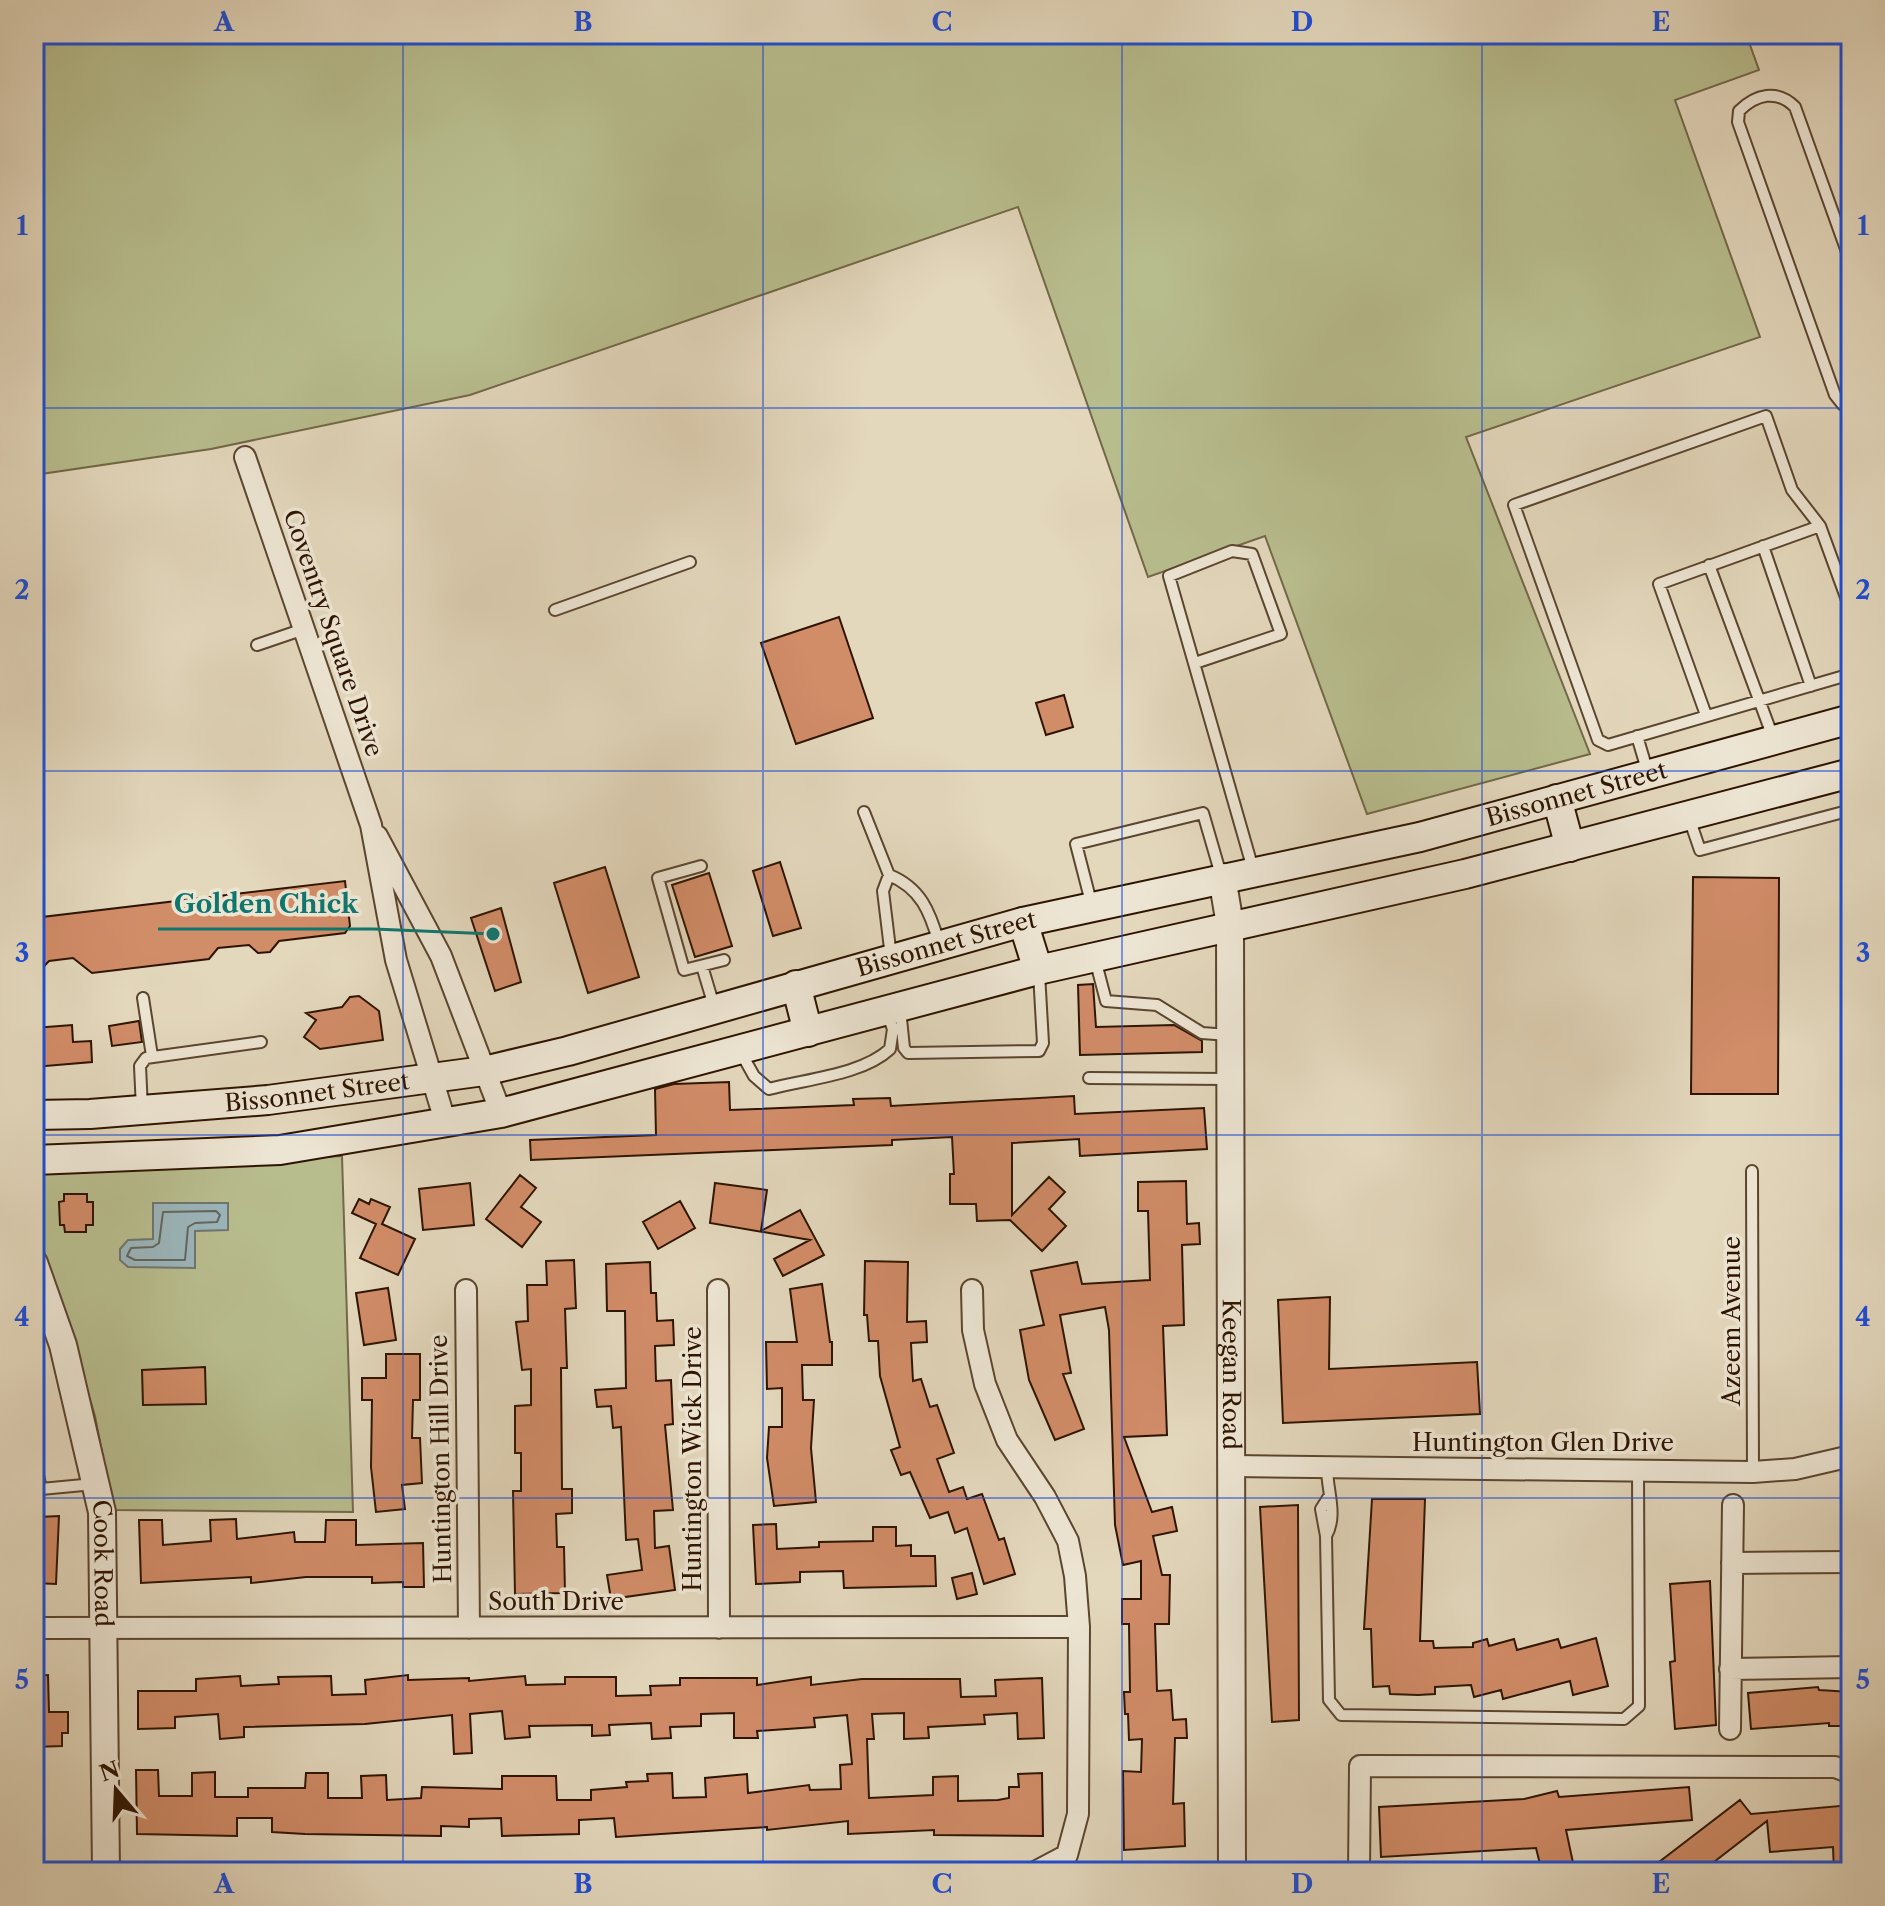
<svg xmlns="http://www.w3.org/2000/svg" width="1885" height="1906" font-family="'Libre Caslon Text',serif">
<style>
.green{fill:#b8bd8e;stroke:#736847;stroke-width:2}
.water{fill:#9bb6bc;stroke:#6f7571;stroke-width:2}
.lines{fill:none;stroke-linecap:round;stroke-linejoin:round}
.shore{stroke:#64655e;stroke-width:2}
.building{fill:#d18c68;stroke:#2e1400;stroke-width:2}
.service-casing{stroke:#5b452f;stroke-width:14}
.minor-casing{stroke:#5b452f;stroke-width:24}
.tertiary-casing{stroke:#5b452f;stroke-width:30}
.secondary-casing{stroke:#2e1400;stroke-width:32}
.service{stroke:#ede5d3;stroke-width:10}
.minor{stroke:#ede5d3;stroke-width:20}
.tertiary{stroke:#ede5d3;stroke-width:26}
.secondary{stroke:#ede5d3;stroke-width:28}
.grid{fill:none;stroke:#1d4ed8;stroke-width:2;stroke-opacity:0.55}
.labels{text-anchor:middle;stroke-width:7;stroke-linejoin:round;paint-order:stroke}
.street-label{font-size:24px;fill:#2e1400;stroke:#ede5d3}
.leader{fill:none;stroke:#0f766e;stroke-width:3}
.callout-dot{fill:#0f766e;stroke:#ede5d3;stroke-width:3}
.callout-label{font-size:26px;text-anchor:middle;font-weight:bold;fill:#0f766e;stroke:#ede5d3;stroke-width:7;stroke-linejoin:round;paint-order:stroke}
.neatline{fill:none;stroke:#1d4ed8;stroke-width:3}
.grid-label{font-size:26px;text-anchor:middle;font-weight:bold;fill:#1d4ed8}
</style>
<rect width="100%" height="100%" fill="#e3d7bc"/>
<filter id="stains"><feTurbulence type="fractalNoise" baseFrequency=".0025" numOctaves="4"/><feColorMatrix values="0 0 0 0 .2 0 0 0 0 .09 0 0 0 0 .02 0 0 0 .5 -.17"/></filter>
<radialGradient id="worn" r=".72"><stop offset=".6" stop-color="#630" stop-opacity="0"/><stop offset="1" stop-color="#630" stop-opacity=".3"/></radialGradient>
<!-- green -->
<path class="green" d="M34,34H1746L1759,70L1675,100L1760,337L1466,437L1590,754L1367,814L1265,536L1148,577L1018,207L470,395L211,449L34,475Z
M342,1156L353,1512L113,1510L95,1416L34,1220V1170Z"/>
<!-- water -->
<path class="water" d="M153,1203H228V1230L195,1231V1268L128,1267L120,1260V1249L128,1240L153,1239Z"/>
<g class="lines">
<!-- shore -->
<path class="shore" d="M216,1211L220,1215L217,1222L195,1223L188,1227L185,1260H135L127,1256L131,1248L153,1247L159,1243L163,1212Z"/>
</g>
<!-- building -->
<path class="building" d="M839,617L873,718L796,744L761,643Z
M1064,695L1073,727L1046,735L1036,703Z
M780,862L801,928L773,936L753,871Z
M605,867L639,977L588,993L554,883Z
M709,873L732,946L695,957L672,885Z
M1693,877L1779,878L1778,1094H1691Z
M345,881L350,926L345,933L279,941L270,952L258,953L249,945L218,948L209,959L92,973L73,958L49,961L34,977V918Z
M501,908L521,982L495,991L471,918Z
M1093,984L1096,1027L1174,1025L1202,1041V1052L1080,1055L1078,985Z
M359,996L379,1011L383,1040L320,1049L304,1037L316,1020L306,1013L342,1007L350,997Z
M139,1021L142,1042L112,1046L109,1026Z
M72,1025L73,1042L91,1041L92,1062L34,1067V1028Z
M729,1082L730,1110L854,1105L853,1099L890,1098L891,1106L1074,1096L1075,1114L1204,1108L1207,1149L1080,1156L1079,1139L1012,1143V1215L1049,1177L1065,1192L1049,1209L1066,1226L1042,1251L1010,1220L977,1221L976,1204H950V1174H954L952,1137L892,1140V1145L531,1160L530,1140L656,1135L655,1089L674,1084Z
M520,1175L536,1188L521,1207L541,1222L522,1247L486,1219Z
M1186,1181L1187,1224L1199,1223L1200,1244L1182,1245L1184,1325L1163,1326L1167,1435L1124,1437L1152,1512L1172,1507L1177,1531L1153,1536L1162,1575H1170L1169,1624H1155L1157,1691L1171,1690L1173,1720L1186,1719L1187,1738H1175L1173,1804L1184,1803L1185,1846L1124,1850L1123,1771L1141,1772L1142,1739L1129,1740L1128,1714H1125L1124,1692H1130L1129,1624H1122V1599H1141V1561L1123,1565L1115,1525L1109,1330L1105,1307L1060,1315L1071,1373L1063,1374L1084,1429L1055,1440L1029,1380L1020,1330L1044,1325L1031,1271L1077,1262L1082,1284L1150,1280L1148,1211H1138V1182Z
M470,1183L474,1225L423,1230L419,1189Z
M715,1183L767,1190L761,1231L800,1210L824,1255L783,1276L774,1259L810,1240L710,1223Z
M64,1194H87V1202H93V1225H86V1232H65L64,1225H60L59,1202L64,1201Z
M359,1199L369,1204L371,1199L390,1207L382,1224L415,1239L398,1275L360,1258L376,1224L352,1213Z
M680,1201L695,1228L658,1249L643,1222Z
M574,1260L576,1308L565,1309L567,1368H561L562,1489H572V1513L556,1514L557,1547H564L565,1593L515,1594L513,1491H521V1453H515V1406L531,1405V1369L522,1370L516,1322L528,1321L527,1285H547L546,1261Z
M865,1261L908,1262L907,1322L926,1321L927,1342L911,1343L913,1381L921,1379L930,1407L937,1405L954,1453L937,1459L949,1492L963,1487L967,1499L982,1494L999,1540L1004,1538L1015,1574L984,1584L967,1528L955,1533L948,1512L930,1518L910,1472L901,1475L891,1450L900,1447L880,1376L878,1341H869L867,1315H864Z
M650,1262L651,1293H656L657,1321L673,1320L674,1345L655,1346L656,1381L671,1380L673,1424L665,1425L673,1510L654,1511L655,1548L669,1546L675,1590L611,1599L607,1575L642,1570L638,1539L626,1540L621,1427L613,1428L611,1406L597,1407L595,1390L626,1388L625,1311H607L606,1264Z
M822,1284L830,1342H832V1365H802L803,1400H814L811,1448L816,1502L774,1506L767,1458L769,1427H782V1388L767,1389L766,1342H797L790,1289Z
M388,1288L396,1340L364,1345L356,1293Z
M1330,1297L1329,1369L1477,1362L1480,1414L1283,1423L1278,1300Z
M386,1354H420V1400H413L412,1438H420L422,1483L402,1485L405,1509L376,1512L371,1467L372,1400H362V1378H386Z
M205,1367L206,1404L143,1405L142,1370Z
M1372,1499H1425L1420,1641H1433L1434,1648L1473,1647V1643L1487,1639L1489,1646L1514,1639L1517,1650L1558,1639L1561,1648L1596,1638L1608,1686L1573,1695L1570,1681L1503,1699L1501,1690L1474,1697L1471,1685L1435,1687V1694L1418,1695L1390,1694L1389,1686L1373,1687L1371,1629H1364Z
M1298,1505L1299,1720L1272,1722L1260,1507Z
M59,1516L56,1584L34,1583V1541H41L39,1517Z
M236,1519L237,1539L294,1532L295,1542H325L326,1520H356V1545L423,1543L424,1587H403V1582L372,1583V1577H306L251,1583V1577L141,1583L139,1520H162L163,1545L211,1541L210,1520Z
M776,1524L777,1549L819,1547V1542L873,1541V1527H896V1546L911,1545V1556H935L936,1586L844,1588L843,1571L800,1572V1582L756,1584L753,1525Z
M972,1573L977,1594L957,1599L952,1578Z
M1710,1581L1716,1725L1675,1729L1670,1662L1675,1661L1670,1584Z
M48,1675L49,1712H68V1733H62V1746L34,1747V1676Z
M408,1675V1680L469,1678V1681L525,1676L526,1685L565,1684V1677H616V1696L651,1695L650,1686L680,1685V1678H757V1685L811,1677V1685L862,1679H960L961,1697L996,1696L995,1680L1042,1678L1044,1738L1018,1739L1017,1713L984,1715L985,1724L928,1727L929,1738L904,1739V1713L872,1714L874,1739H867L869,1798L933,1795V1777L958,1776V1801L998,1800L1009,1798V1787H1019L1018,1774L1042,1773L1043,1836L934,1835V1830L848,1834V1821L767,1830V1827L616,1837L614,1818L579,1820V1834L502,1836L501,1818L469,1819V1827L441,1826V1836L305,1834L272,1832V1818H237V1836L137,1834L136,1770H158L159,1796H192V1773L215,1772V1797H248V1788H305L306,1773H328V1798H362L361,1776L386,1775L387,1800L421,1798L422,1787L502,1789V1776H556L557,1800H591V1790L627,1787L626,1782L648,1781L647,1774L672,1773L673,1798L706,1797L705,1778L747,1774L748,1793L809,1785L810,1790L841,1789L840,1765L852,1764L847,1715L814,1718L815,1727L757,1731L758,1738H734V1713L701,1714V1726L670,1727L671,1738L652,1739L651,1723L609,1725L610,1735L592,1736V1725L529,1726L530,1737L505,1739L502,1711L470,1714L472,1753L454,1754L452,1715L365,1724L244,1727V1737L220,1739L218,1714L175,1717V1728L138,1729V1691H196V1679L240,1676L241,1686L279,1684L278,1677L331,1676L332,1695L366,1694L365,1680Z
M1818,1687L1819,1690L1851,1692V1726H1829V1723L1751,1729L1748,1693Z
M1689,1787L1692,1820L1566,1830L1575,1872H1542L1536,1848L1381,1857L1379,1807L1524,1799L1557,1791L1559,1797Z
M1740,1800L1751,1814L1851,1805V1872H1834L1833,1847L1770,1852L1767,1821L1701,1872H1646Z"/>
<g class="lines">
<!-- service casing -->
<g class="service-casing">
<path id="service" d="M1851,263L1795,107C1777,89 1756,94 1739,111L1738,122L1835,395L1843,405H1851
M1763,546L1811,686
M1709,565L1774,740
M555,610L690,562
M1851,611L1820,526L1792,490L1766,416L1514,505L1598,740L1608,745L1851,674
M257,645L304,629
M1195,663L1281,634L1252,554L1232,551L1169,576L1253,869
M1706,715L1659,584L1820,526
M1637,736L1648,773
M864,812L889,875
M1689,818L1700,850L1851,810
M701,866L658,878L684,970L724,960
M1092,906L1076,844L1203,813L1221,875
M891,957L883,891L889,875C921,888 930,912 939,943
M1095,959L1106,1001L1157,1005L1202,1033L1229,1035
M702,966L714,1006
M143,998L152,1056
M900,1009L904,1048L908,1053L1039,1051L1043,1043L1039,973
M740,1051L754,1076L769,1089C806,1079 862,1075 890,1049L893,1029L886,1011
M1089,1078L1228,1079
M142,1109L140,1066L146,1058L261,1042
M1752,1171L1753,1472
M34,1456L41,1489L94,1484
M1328,1498L1321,1509L1326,1536L1329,1700L1341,1715L1624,1719L1639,1706L1638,1471
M1326,1536C1338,1515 1327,1491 1327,1468"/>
</g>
<!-- minor casing -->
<g class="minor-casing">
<path id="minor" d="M245,457L371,825L396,960L446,1124
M377,836L441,956L501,1113
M466,1290L469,1628
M718,1290L719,1628
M972,1290L973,1330L985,1384L1007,1440L1045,1497L1068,1541L1075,1576L1079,1627L1078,1814L1067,1855L1035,1872
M1233,1466L1753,1472L1795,1469L1851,1456
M1732,1563L1851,1562
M34,1628L1079,1627
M1730,1669L1851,1667
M1730,1729L1733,1505
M1359,1872L1360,1766L1835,1767L1851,1773"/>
</g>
<!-- tertiary casing -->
<g class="tertiary-casing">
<g id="tertiary">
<path id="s1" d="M1222,877L1230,925L1232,1872"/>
<path id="s2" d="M34,1263L63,1345L102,1512L106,1872"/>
</g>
</g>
<!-- secondary casing -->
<g class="secondary-casing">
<g id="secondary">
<path d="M1557,799L1570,847"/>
<path d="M1023,922L1038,970"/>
<path d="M796,985L808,1032"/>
<path id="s3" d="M34,1115L90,1114L268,1100L484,1071L568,1051L1023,922L1420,837L1851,719"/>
<path d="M34,1160L280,1150L501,1113L1038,970L1465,874L1851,773"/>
</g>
</g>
<!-- service -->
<use href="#service" class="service"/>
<!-- minor -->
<use href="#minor" class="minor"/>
<!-- tertiary -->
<use href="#tertiary" class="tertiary"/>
<!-- secondary -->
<use href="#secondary" class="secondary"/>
</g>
<!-- grid -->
<path class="grid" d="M403,34V1872M763,34V1872M1122,34V1872M1482,34V1872M34,408H1851M34,771H1851M34,1135H1851M34,1498H1851"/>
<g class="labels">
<!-- street labels -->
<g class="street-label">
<text transform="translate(333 633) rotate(71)" y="8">Coventry Square Drive</text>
<text dy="8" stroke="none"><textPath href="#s3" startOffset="1580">Bissonnet Street</textPath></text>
<text dy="8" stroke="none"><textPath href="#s3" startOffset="932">Bissonnet Street</textPath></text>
<text dy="8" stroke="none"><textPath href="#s3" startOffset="284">Bissonnet Street</textPath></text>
<text transform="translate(1732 1321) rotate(-90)" y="8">Azeem Avenue</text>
<text dy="8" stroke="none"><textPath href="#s1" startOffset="498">Keegan Road</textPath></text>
<text x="1543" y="1451">Huntington Glen Drive</text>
<text transform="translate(441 1459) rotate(-91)" y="8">Huntington Hill Drive</text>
<text transform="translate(693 1459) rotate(-90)" y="8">Huntington Wick Drive</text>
<text dy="8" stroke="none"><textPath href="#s2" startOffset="310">Cook Road</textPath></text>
<text x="556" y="1610">South Drive</text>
</g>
</g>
<!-- callouts -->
<path class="leader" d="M493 934L374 929H158"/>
<circle class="callout-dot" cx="493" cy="934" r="8"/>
<g class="callout-label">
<text x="266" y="913">Golden Chick</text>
</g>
<!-- margin -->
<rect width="1885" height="1906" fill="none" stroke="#e3d7bc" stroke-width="88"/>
<!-- north arrow -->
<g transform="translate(116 1790) rotate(341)" stroke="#ede5d3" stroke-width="6" paint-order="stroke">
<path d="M0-6L14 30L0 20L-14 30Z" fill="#2e1400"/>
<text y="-12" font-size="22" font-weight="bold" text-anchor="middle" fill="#2e1400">N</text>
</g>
<rect x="44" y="44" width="1797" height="1818" class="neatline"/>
<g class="grid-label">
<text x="224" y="31">A</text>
<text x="583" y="31">B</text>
<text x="942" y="31">C</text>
<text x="1302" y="31">D</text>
<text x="1661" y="31">E</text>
<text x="22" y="235">1</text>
<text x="1863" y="235">1</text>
<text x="22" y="599">2</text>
<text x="1863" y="599">2</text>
<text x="22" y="962">3</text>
<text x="1863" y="962">3</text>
<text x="22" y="1326">4</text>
<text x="1863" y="1326">4</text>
<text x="22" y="1689">5</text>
<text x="1863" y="1689">5</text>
<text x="224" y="1893">A</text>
<text x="583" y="1893">B</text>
<text x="942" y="1893">C</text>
<text x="1302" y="1893">D</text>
<text x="1661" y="1893">E</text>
</g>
<rect width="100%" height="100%" filter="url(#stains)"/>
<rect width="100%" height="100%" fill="url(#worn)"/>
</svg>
